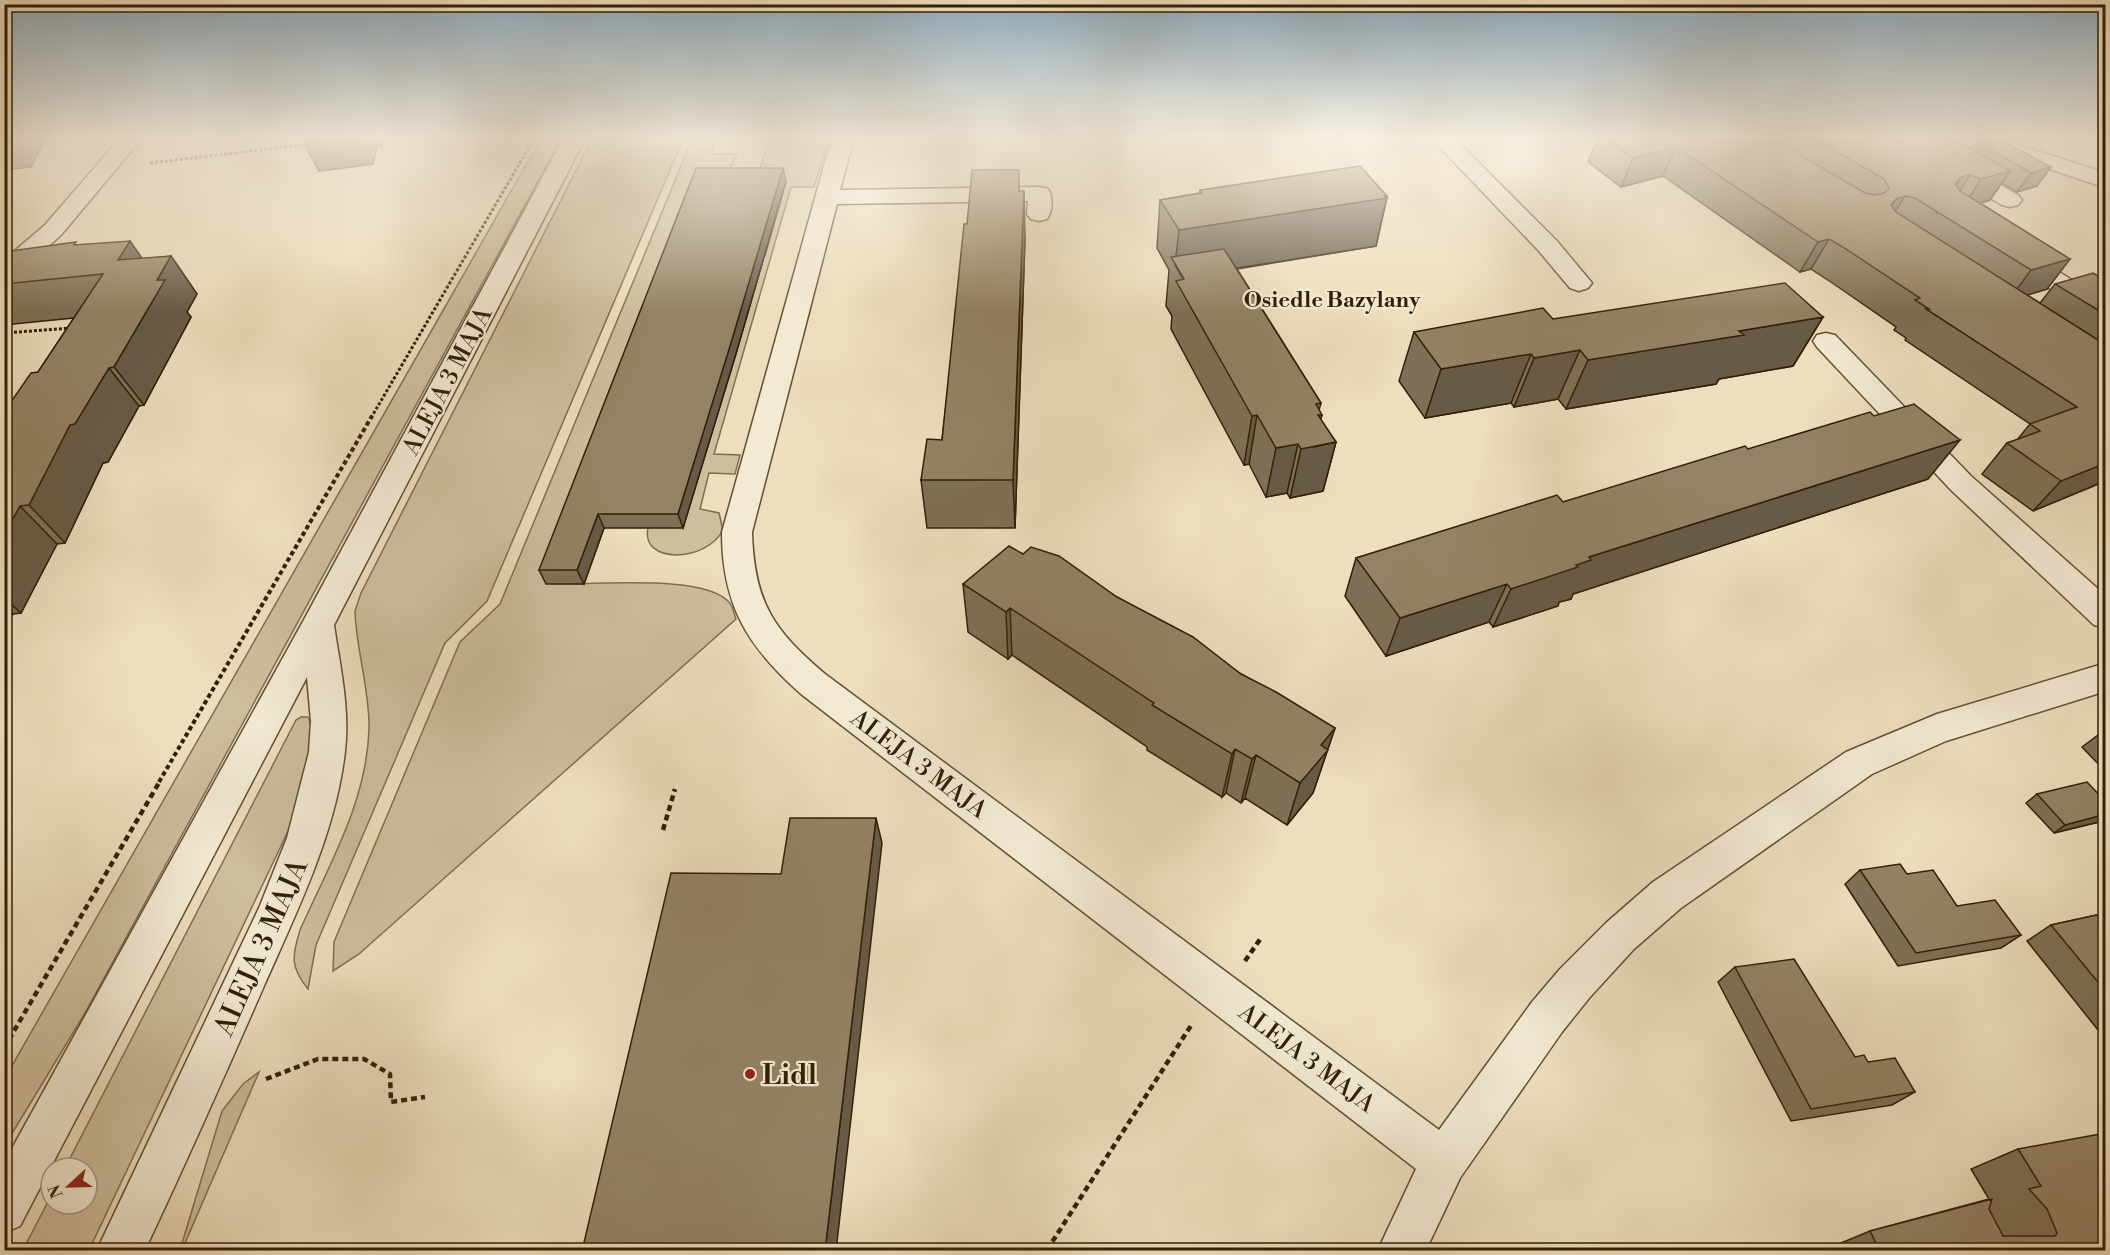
<svg xmlns="http://www.w3.org/2000/svg" width="2110" height="1255" font-family="'Libre Bodoni',serif">
<style>
.green{fill:#cdbe9e;stroke:#806e52;stroke-width:1.5}
.lines{fill:none;stroke-linecap:round;stroke-linejoin:round}
.minor-casing{stroke:#614f34;stroke-width:3}
.path-far2{stroke:#321f06;stroke-width:3;stroke-dasharray:3 2;stroke-linecap:butt}
.path-far1{stroke:#321f06;stroke-width:4;stroke-dasharray:4.5 3;stroke-linecap:butt}
.path{stroke:#321f06;stroke-width:4.5;stroke-dasharray:6 4;stroke-linecap:butt}
.minor{fill:#f3ead4;fill-rule:evenodd}
.wall{fill:#7e7057;stroke:#321f06;stroke-width:1.5}
.shaded-wall{fill:#675b47;stroke:#321f06;stroke-width:1.5}
.building{fill:#938265;stroke:#321f06;stroke-width:1.5}
.poi-dot{fill:#8f2418;stroke:#f3ead4;stroke-width:2}
.labels{text-anchor:middle;stroke-width:4.5;stroke-linejoin:round;paint-order:stroke}
.far-neighbourhood-label{font-size:22px;font-weight:bold;fill:#321f06;stroke:#f3ead4}
.street-label{font-size:24px;fill:#321f06;stroke:#f3ead4}
.near-street-label{font-size:28px;fill:#321f06;stroke:#f3ead4}
.near-poi-label{font-size:28px;font-weight:bold;fill:#321f06;stroke:#f3ead4;text-anchor:start}
</style>
<rect width="100%" height="100%" fill="#eddebd"/>
<filter id="stains"><feTurbulence type="fractalNoise" baseFrequency=".00333" numOctaves="4"/><feColorMatrix values="0 0 0 0 .2 0 0 0 0 .09 0 0 0 0 .02 0 0 0 .5 -.17"/></filter>
<radialGradient id="worn" r=".72"><stop offset=".6" stop-color="#630" stop-opacity="0"/><stop offset="1" stop-color="#630" stop-opacity=".3"/></radialGradient>
<!-- green -->
<path class="green" d="M542,137H562L85,1013L5,1145V1078Z
M593,137H684L487,601L445,643L316,945L308,989C290,967 292,956 300,930C329,865 367,801 369,729C370,691 356,649 355,611L361,593Z
M693,137H717L711,154H737L546,583C586,587 702,572 729,602C733,606 734,614 736,619L359,954L333,971L334,942L460,642L500,604Z
M787,137L820,138L827,145L814,187H791L714,454L740,455L735,474L709,473L700,509L719,513L723,530C706,563 640,564 648,528L735,356L763,260L734,256H765L786,182H755L768,145Z
M301,717H308C321,742 299,801 290,827L89,1250H23L51,1196V1204H87V1168H65L296,720Z
M259,1072L182,1250H180L222,1111L243,1084Z"/>
<g class="lines">
<!-- minor casing -->
<g class="minor-casing">
<path id="minor" d="M121,137H143L61,235L13,278L4,280V260L45,225Z
M564,137H586L334,625C340,666 350,709 345,751C336,833 297,911 264,986C225,1075 186,1163 145,1250H97L259,908L287,838L309,752L311,721L307,677L20,1226L4,1233V1163L306,616Z
M832,137H854L840,190L1040,187L1048,189C1053,197 1053,211 1047,219L1039,221L1031,219L1027,214L1028,201L837,204L752,532C754,602 773,630 825,674L1439,1130L1532,1002L1560,969L1606,923L1653,882L1846,752L1937,714L2106,663V691L1946,741L1872,774L1681,908L1634,949L1590,997L1562,1032L1460,1178L1426,1250H1378L1416,1169L801,694C747,646 722,605 722,532Z
M1430,137H1453L1556,240L1592,283L1588,288L1579,291L1570,288L1538,250Z
M1893,137H1919L2018,195L2022,200L2018,205L2010,207L2002,205L1896,142Z
M1928,137H1994L2106,173V188L1990,149L1939,143L1931,142Z
M2016,249L2025,251L2106,301V321L2097,319L2007,261L2004,256L2007,251Z
M1826,333L1835,335L1971,476L2106,596V628L2094,625L1951,490L1817,347L1813,341L1817,335Z"/>
</g>
<!-- path-far2 -->
<path class="path-far2" d="M150,163L302,145L305,137
M4,333L71,328
M371,418L535,137"/>
<!-- path-far1 -->
<path class="path-far1" d="M159,782L372,416"/>
<!-- path -->
<path class="path" d="M663,830L675,789
M1245,961L1261,938
M4,1048L160,781
M266,1079L318,1059H364L390,1074L391,1102L425,1097
M1047,1250L1192,1024"/>
<!-- minor -->
<use href="#minor" class="minor"/>
</g>
<!-- wall -->
<path class="wall" d="M301,137H384L382,146L377,147L373,164L319,171Z
M1598,137H1950L1972,149L1977,142L2051,167L2037,186L2017,192L2002,183L1990,200L1980,203L2070,259L2047,289L2027,295L2040,303L2055,284L2106,281V481L2033,511L1982,474L2007,443L2017,440L2030,424L1905,340L1906,338L1894,330L1896,327L1828,280L1811,269L1800,272L1663,176L1621,187L1588,162Z
M786,181L735,357L683,528H604L584,584H546L539,570Z
M1200,190L1387,198L1376,246L1237,269L1321,403L1319,410L1320,420L1336,442L1323,491L1290,498L1287,493L1266,497L1249,464L1244,465L1171,329L1172,316L1166,306L1169,270L1157,248L1160,200L1200,193Z
M1020,191L1025,239L1015,528H927L921,480L942,440L967,224Z
M78,245L143,259L171,256L197,294L187,312L191,317L144,405L139,406L108,462L103,463L65,543L57,544L21,613L13,614L4,630V412L38,372L74,318L4,325V252Z
M1823,317L1793,366L1719,379L1716,384L1566,409L1558,399L1514,407L1511,403L1425,418L1399,381L1414,332L1553,319Z
M1748,449L1928,479L1573,594L1571,599L1559,602L1558,606L1493,627L1489,622L1386,656L1345,596L1356,558L1563,502Z
M1023,554L1117,597L1241,674L1335,728L1313,793L1287,825L1245,798L1241,803L1226,793L1222,797L1147,750V747L1012,655L1008,659L968,632L963,584Z
M2106,729V772L2082,747Z
M2037,794L2106,802V819L2103,821L2054,833L2026,803Z
M1860,870L1907,874L1957,906L2021,935L2001,948L1898,966L1845,884Z
M2106,913V1040L2027,941L2051,925Z
M1735,967L1855,1057L1868,1062L1915,1092L1892,1105L1791,1121L1718,982Z
M2018,1149L2106,1251H1830L1829,1248L1870,1231L1989,1199L1971,1169Z"/>
<!-- shaded-wall -->
<path class="shaded-wall" d="M4,137H47L31,167L4,170Z
M301,137H372L377,147L373,164L319,171Z
M377,137H384L382,146Z
M1676,147L1663,176L1621,187L1633,158Z
M2051,167L2037,186L2017,192L2031,173Z
M783,168L786,181L735,357L683,528L678,514Z
M2010,171L1990,200L1962,209L1981,179Z
M1970,175L1951,205L1941,207L1936,214L1961,177Z
M1024,191L1025,239L1015,528L1013,480Z
M1387,196L1376,246L1182,277L1175,265L1179,230Z
M1905,196L1886,226L1873,235L1896,199Z
M1829,239L1811,269L1800,272L1818,242Z
M130,241L156,278L118,260Z
M171,256L197,294L187,312L191,317L144,405L114,367L157,280Z
M2070,259L2047,289L2008,301L2031,270Z
M1823,317L1793,366L1719,379L1716,384L1566,409L1588,360L1739,331Z
M1580,350L1558,399L1514,407L1534,358Z
M1531,354L1511,403L1425,418L1441,369Z
M109,368L139,406L108,462L103,463L65,543L29,505L70,425Z
M1257,415L1249,464L1244,465L1252,416Z
M1318,415H1322L1314,447L1336,442L1323,491L1290,498L1301,449Z
M1960,440L1928,479L1573,594L1571,599L1559,602L1558,606L1493,627L1511,589L1576,565L1589,557Z
M1298,444L1287,493L1266,497L1276,448Z
M2106,463L2105,481L2033,511L2061,481Z
M20,506L57,544L21,613L4,598V534Z
M598,514L604,528L584,584L577,570Z
M1507,584L1489,622L1386,656L1400,618Z
M4,606L13,614L4,630Z
M1010,608L1012,655L1008,659L1006,612Z
M1335,728L1313,793L1287,825L1300,783L1321,745Z
M1235,749L1226,793L1222,797L1232,754Z
M1256,755L1245,798L1241,803L1252,759Z
M2106,814V819L2103,821L2054,833L2065,825Z
M876,818L882,843L836,1251H825Z"/>
<!-- building -->
<path class="building" d="M1605,137H1769L1865,193L1875,195L1884,193L1889,188L1884,179L1812,137H1950L2010,171L1981,179L1970,175L1961,177L1955,184L1960,191L2070,259L2031,270L1915,198L1905,196L1896,199L1891,205L1896,212L2106,345V463L2061,481L2007,443L2040,431L2030,424L2077,407L1926,309H1929L1915,300L1920,298L1846,249L1829,239L1818,242L1676,147L1633,158Z
M1995,137L2051,167L2031,173L1977,142Z
M1360,166L1387,196H1385L1387,198L1179,230L1160,200L1202,193L1200,190Z
M696,168H783L731,343L678,514H598L577,570H539Z
M972,170H1019V191H1024L1013,480H921L927,439L942,440L964,224H967Z
M130,241L118,260L171,256L157,280H165L114,367L109,368L75,424L70,425L29,505L20,506L4,534V412L31,373L38,372L103,274L4,284V252L76,242L74,245Z
M1224,249L1321,403L1316,404L1322,415H1318L1336,442L1301,449L1298,444L1276,448L1257,415L1252,416L1176,281L1184,279L1171,257Z
M2093,273L2106,281V315L2055,284Z
M1785,283L1823,317L1739,331L1744,335L1588,360L1580,350L1534,358L1531,354L1441,369L1414,332L1543,308L1553,319Z
M1914,404L1960,440L1589,557L1591,560L1576,565L1578,567L1511,589L1507,584L1400,618L1356,558L1557,495L1563,502L1745,446L1748,449L1870,412L1874,416Z
M1009,546L1023,554L1031,547L1059,556L1117,597L1193,637L1241,674L1276,692L1335,728L1321,745L1328,750L1300,783L1256,755L1252,759L1235,749L1232,754L1152,705L1154,703L1010,608L1006,612L963,584Z
M2087,782L2106,802V814L2065,825L2037,794Z
M790,818H876L825,1251H582L671,873L781,874Z
M1900,864L1907,874L1933,870L1957,906L1995,900L2021,935L1916,953L1860,870Z
M2106,913V992L2051,925Z
M1794,959L1855,1057L1864,1055L1868,1062L1895,1058L1915,1092L1811,1109L1735,967Z
M2106,1133V1251H1880L1870,1231L1992,1199L1989,1209L2003,1236H2055L2057,1233L2047,1209L2029,1189L2041,1186L2018,1149Z"/>
<!-- sky -->
<linearGradient id="sky" x2="0" y2="1"><stop stop-color="#90abbe"/><stop offset="0.44" stop-color="#f7f0e1"/><stop offset="1" stop-color="#f7f0e1" stop-opacity="0"/></linearGradient>
<rect width="2110" height="312" fill="url(#sky)"/>
<!-- markers -->
<circle class="poi-dot" cx="750" cy="1074" r="6"/>
<g class="labels">
<!-- far-neighbourhood labels -->
<g class="far-neighbourhood-label">
<text x="1332" y="307">Osiedle Bazylany</text>
</g>
<!-- street labels -->
<g class="street-label">
<text transform="translate(447 381) rotate(-62)" y="8">ALEJA 3 MAJA</text>
<text transform="translate(919 764) rotate(37)" y="8">ALEJA 3 MAJA</text>
<text transform="translate(1307 1058) rotate(37)" y="8">ALEJA 3 MAJA</text>
</g>
<!-- near-street labels -->
<g class="near-street-label">
<text transform="translate(260 947) rotate(-66)" y="10">ALEJA 3 MAJA</text>
</g>
<!-- near-poi labels -->
<g class="near-poi-label">
<text x="762" y="1084">Lidl</text>
</g>
</g>
<!-- margin -->
<rect width="2110" height="1255" fill="none" stroke="#eddebd" stroke-width="24"/>
<rect x="6" y="6" width="2098" height="1243" fill="none" stroke="#321f06" stroke-width="3"/>
<rect x="12" y="12" width="2086" height="1231" fill="none" stroke="#321f06" stroke-width="1.5"/>
<!-- north arrow -->
<g transform="translate(69 1186) rotate(248)"><circle r="28" fill="#f3ead4" stroke="#a69982" stroke-width="1.5"/>
<path d="M0-4.5L10 22L0 15L-10 22Z" fill="#8f2418"/>
<text y="-9" font-size="16" font-weight="bold" text-anchor="middle" fill="#321f06">N</text>
</g>
<rect width="100%" height="100%" filter="url(#stains)"/>
<rect width="100%" height="100%" fill="url(#worn)"/>
</svg>
